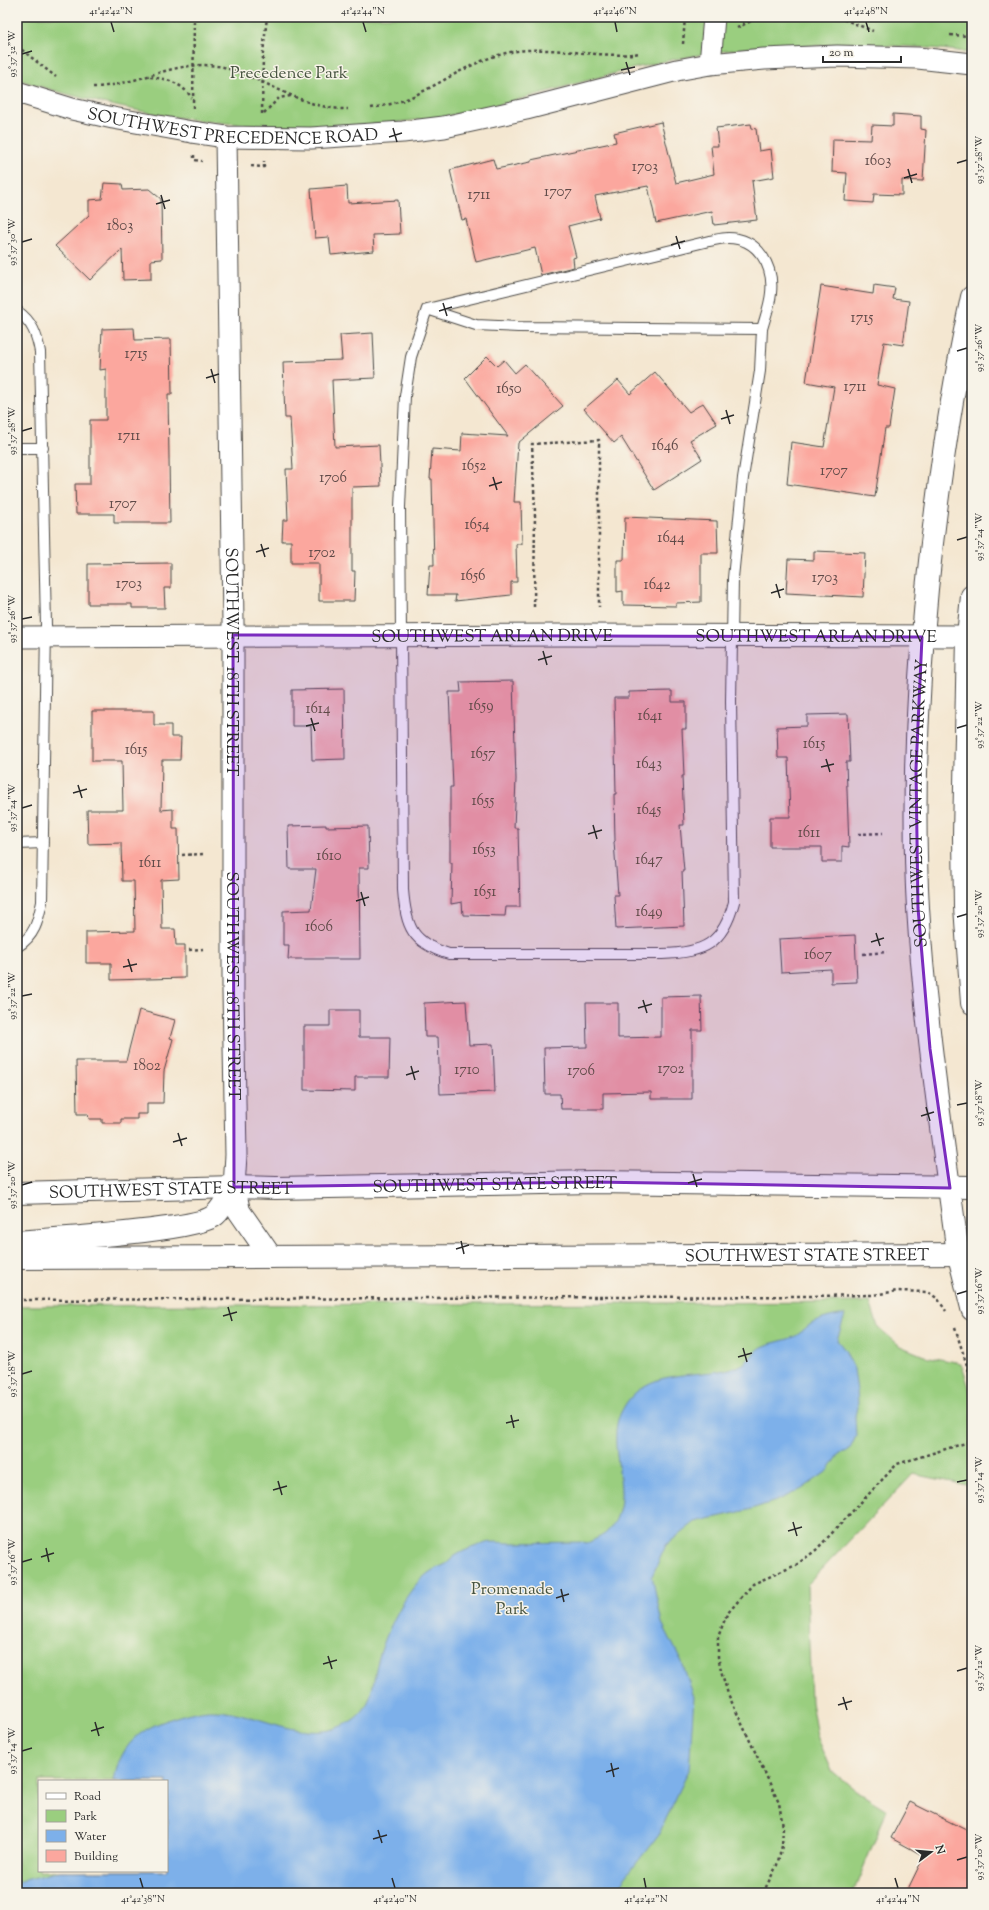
<svg xmlns="http://www.w3.org/2000/svg" width="989" height="1910" font-family="'Sorts Mill Goudy',serif">
<style>
.green{fill:#9ace7f;stroke:#627c55;fill-rule:evenodd}
.water{fill:#7db0ea;stroke:#546e8a}
.building{fill:#fba79e}
.lines{fill:none;stroke-linecap:round;stroke-linejoin:round}
.service-casing{stroke:#494744;stroke-width:12}
.minor-casing{stroke:#494744;stroke-width:23}
.tertiary-casing{stroke:#494744;stroke-width:24}
.secondary-casing{stroke:#494744;stroke-width:24}
.path{stroke:#494744;stroke-width:2.5;stroke-dasharray:3 3;stroke-linecap:butt}
.service{stroke:#fff;stroke-width:10}
.minor{stroke:#fff;stroke-width:21}
.tertiary{stroke:#fff;stroke-width:22}
.secondary{stroke:#fff;stroke-width:22}
.marked{fill:#7b2cbf;fill-opacity:0.2;stroke:#7b2cbf;stroke-width:3;stroke-linejoin:round}
.ticks{fill:none;stroke:#2b2b2b;stroke-width:1.5}
.labels{text-anchor:middle;stroke-width:3;stroke-linejoin:round;paint-order:stroke}
.number-label{font-size:15px;fill:#5f4a48}
.park-label{font-size:17px;fill:#475440;stroke:#f7f3e8}
.street-label{font-size:17px;fill:#2b2b2b;stroke:#f7f3e8}
.neatline{fill:none;stroke:#2b2b2b;stroke-width:1.5}
.ticks-label{font-size:10px;text-anchor:middle;fill:#2b2b2b}
</style>
<rect width="100%" height="100%" fill="#f7f3e8"/>
<filter id="ink" filterUnits="userSpaceOnUse"><feTurbulence type="fractalNoise" baseFrequency=".025" numOctaves="2"/><feDisplacementMap in="SourceGraphic" scale="8" xChannelSelector="R" yChannelSelector="G"/><feConvolveMatrix kernelMatrix="1 2 1 2 8 2 1 2 1" color-interpolation-filters="sRGB"/></filter>
<filter id="wash" filterUnits="userSpaceOnUse"><feTurbulence type="fractalNoise" baseFrequency=".012" numOctaves="4" result="noise"/><feDisplacementMap in="SourceGraphic" scale="16" xChannelSelector="R" yChannelSelector="G"/><feGaussianBlur stdDeviation="0.9" result="paint"/><feColorMatrix in="noise" values="0 0 0 0 0 0 0 0 0 0 0 0 0 0 0 0 0 1.4 0 .05"/><feComposite in="paint" operator="in"/></filter>
<g filter="url(#wash)">
<rect width="100%" height="100%" fill="#f4e7d1"/>
<!-- green -->
<path class="green" d="M17,17H968L972,18V53C935,47 897,46 860,45C834,45 808,46 782,47C771,47 760,46 748,48C707,53 665,60 624,71C562,86 503,107 440,117C294,138 157,125 17,79Z
M870,1302L878,1327L900,1346L924,1356L961,1363L969,1387L972,1408V1486L913,1474L807,1585L811,1702L817,1736L832,1771L858,1792L887,1810L853,1893H17V1306ZM39,1781H167V1871H39Z"/>
<!-- water -->
<path class="water" d="M839,1315H845L837,1340L845,1350L854,1369L857,1391L858,1403L855,1416L856,1436L849,1451L840,1453L829,1470L802,1489L776,1501L748,1510L695,1522L666,1545L652,1576L662,1623L682,1662L694,1697L689,1770L659,1834L618,1887L608,1893H17V1882L60,1871H167V1781H114C118,1755 131,1736 155,1725C171,1718 190,1712 208,1710C251,1708 301,1745 342,1726C370,1713 371,1696 376,1669C382,1641 403,1592 427,1574C433,1569 440,1567 446,1564C449,1562 452,1558 455,1556C464,1550 476,1546 486,1543C494,1541 503,1543 510,1543C534,1543 557,1542 581,1542L586,1544C592,1540 602,1537 607,1532C636,1503 610,1459 617,1424C618,1417 623,1408 627,1402C654,1365 702,1380 739,1366C748,1363 753,1352 762,1347C772,1342 784,1341 794,1337C800,1334 805,1328 811,1324C820,1319 829,1317 839,1315Z"/>
<g id="blocks">
<!-- building -->
<path class="building" d="M893,114L921,116V129L926,130L923,181L902,180V195L874,194L873,203L845,201L847,173L832,172L833,139L871,140L872,125L893,126Z
M661,122L676,183L714,174L711,146H718L716,128L751,124L752,128L756,129L759,151L771,149L774,177L752,181L757,220L714,225L712,211L656,223L648,186L595,196L600,218L568,226L576,257L573,258L574,267L541,275L535,248L476,262L466,219L462,220L450,170L493,159L496,169L531,162V160L616,142L614,133Z
M104,183L122,184L123,190L149,189L161,199L162,259L151,260V279L123,280L122,249L90,280L55,246L89,215V200L102,199Z
M347,186L348,203L398,200L400,234L373,235L374,251L331,255L329,237L315,238L311,189Z
M874,285L895,288L893,299L909,301L903,345L884,342L877,385L895,389L889,428H885L875,497L787,484L791,442L824,447L834,387L806,382L821,286L873,294Z
M134,328L135,340L171,339L172,394H168L170,523H114V514H76L75,484H90V420H106V369L100,370L102,329Z
M373,333L375,378L332,380L335,447L379,445L381,486L352,487V571H355L354,601H319V563H291V541H282L283,520H288L286,469H293L290,418H285L283,362L342,360L340,335Z
M487,356L497,366L504,360L515,373L525,364L563,406L518,443L514,502H521L522,544H516L517,582H511V595L455,601L456,595H428L430,565H434L432,479H430L432,449L461,451L462,433L508,436L465,378Z
M655,372L689,412L703,403L717,424L690,440L702,459L654,490L621,437L614,443L584,409L618,380L630,394Z
M625,517L717,521L718,553H701V602L676,603V606L623,605V591L617,592V560H624Z
M814,551L865,553L863,597L786,593L788,559L814,560Z
M171,563V588H164L165,608H132V604H88V564Z
M513,681L516,779L514,828H518L520,907H506L505,916L463,915L462,902L451,904L452,863H450V787H453L449,692H461L460,682Z
M344,689L345,759L312,760L311,726H292V690Z
M672,691V702H686V729H682L684,776H682L684,825H680L684,871H682L684,926L616,929L614,895H618L614,842L615,841L614,794H616L614,698H629V692Z
M92,711H154V725H171V737H181L180,760H162L161,810L173,809V829H178L179,879L161,880L162,929H175L176,945H185V978L111,980V963H86V932L135,931L134,881H122L121,843L88,844L87,810H123L122,761H92Z
M848,714L850,762H846L849,847L842,846V862H822V847H770V817H790L788,758H778L777,727L807,726V715Z
M326,825V827L368,826L369,868H359L360,959H288L289,945H283V911L311,910L316,869H289L288,826Z
M855,935L857,982L831,983V969L781,972L779,939Z
M701,996L702,1030H692V1099H651V1092L603,1093V1109H561L560,1094H545L544,1048L587,1047L586,1003H618V1038L661,1037V997Z
M466,1001L469,1045L493,1044L495,1092L440,1094L438,1037H425L424,1003Z
M139,1010L175,1020L170,1038L173,1039L164,1071L163,1103H147V1114H137V1119H121V1123H102V1119H89L88,1114H77L76,1061H126Z
M330,1010H359V1037H390L389,1077H355V1091L304,1090V1026H330Z
M910,1802L972,1833V1893H906L924,1856L891,1838Z"/>
</g>
</g>
<g filter="url(#ink)">
<use href="#blocks" fill-opacity="0" stroke="#494744" stroke-width="1"/>
<g class="lines">
<!-- service casing -->
<g class="service-casing">
<path id="service" d="M427,309L476,325L518,327L762,329L760,371L743,478L733,578L731,701L734,902C723,944 704,953 662,954H449C412,943 406,927 403,890L400,507L405,396L411,357Z
M427,309L709,241C715,240 722,238 728,238C758,238 774,266 771,293C770,305 765,318 762,329
M17,311C32,321 37,335 40,352L46,625L42,902C38,921 35,936 17,947
M17,448H43
M17,844L43,843"/>
</g>
<!-- minor casing -->
<g class="minor-casing">
<g id="minor">
<path d="M710,64L714,17"/>
<path id="s1" d="M17,92L72,109L113,118L192,132L226,137L311,138L403,132L444,127L526,109L677,70L710,64L764,59L837,56L918,58L972,64"/>
<path id="s2" d="M226,137L233,622V991L236,1155L234,1187"/>
<path id="s3" d="M17,637L565,635L968,636"/>
<path d="M958,1254L972,1310"/>
</g>
</g>
<!-- tertiary casing -->
<g class="tertiary-casing">
<g id="tertiary">
<path d="M972,596L968,636L964,836L965,907L972,1003"/>
<path id="s4" d="M958,1254C943,1139 925,1024 918,908C912,801 917,695 927,589C937,491 951,394 972,297"/>
</g>
</g>
<!-- secondary casing -->
<g class="secondary-casing">
<g id="secondary">
<path d="M234,1187L239,1211L271,1257"/>
<path id="s5" d="M17,1193L234,1187L276,1188L594,1182L972,1187"/>
<path d="M17,1242C49,1239 198,1231 215,1215C223,1208 228,1196 234,1187"/>
<path id="s6" d="M17,1258L972,1254"/>
</g>
</g>
<!-- path -->
<path class="path" d="M838,17L873,31
M743,25L744,17
M737,28L759,17
M950,35L972,36
M683,44L685,17
M17,46L56,77
M150,77C169,79 181,83 192,98
M93,87C137,86 173,60 217,66C224,66 231,70 237,72C274,84 308,110 348,109
M193,108L194,17
M371,108C384,106 397,103 409,98C443,83 469,62 506,53C550,43 595,60 640,53
M264,113L279,98L291,96
M262,114L263,53L267,17
M194,155V160L202,161
M251,166L264,167V161
M534,607L535,512L532,444L599,440V607
M858,834L883,833
M182,855L203,854
M189,950L203,949
M863,954L887,952
M17,1300L810,1296L873,1295L897,1291L928,1292L938,1299L946,1311
M955,1328L972,1381
M763,1893L777,1865L782,1846L783,1827L779,1803L728,1694L722,1674L718,1657V1637L727,1614L753,1584L796,1565L816,1550L897,1464L972,1441"/>
<!-- service -->
<use href="#service" class="service"/>
<!-- minor -->
<use href="#minor" class="minor"/>
<!-- tertiary -->
<use href="#tertiary" class="tertiary"/>
<!-- secondary -->
<use href="#secondary" class="secondary"/>
</g>
</g>
<!-- marked area -->
<path class="marked" d="M233,635L922,637L916,769L918,908L930,1049L950,1188L594,1182L234,1187Z"/>
<!-- ticks -->
<path class="ticks" d="M111,22L114,32M363,22L366,32M615,22L617,32M866,22L869,32M22,54L32,51M626,62L630,75M621,70L635,67M393,128L397,142M389,137L402,133M957,163L967,160M908,169L912,183M904,178L917,174M161,195L165,209M156,204L170,200M676,236L680,249M22,242L32,239M671,245L685,241M443,303L447,316M439,311L452,307M957,351L967,348M211,369L215,383M206,378L219,374M726,410L730,424M721,419L734,415M22,431L32,428M493,477L497,490M489,486L502,482M957,540L967,537M261,544L265,557M256,552L269,548M776,584L780,598M771,593L784,589M22,619L32,617M543,651L547,665M538,660L552,656M311,718L315,731M306,726L319,723M957,728L967,725M826,759L830,772M821,767L834,764M78,785L82,798M73,793L87,789M22,808L32,805M593,825L597,839M588,834L602,830M361,892L365,906M356,901L369,897M957,917L967,914M876,933L880,946M871,942L884,938M128,959L132,972M123,967L137,964M22,996L32,994M643,1000L647,1013M638,1008L652,1004M411,1066L415,1080M406,1075L419,1071M957,1105L967,1103M926,1107L930,1121M921,1116L934,1112M178,1133L182,1146M173,1142L187,1138M693,1174L697,1187M688,1183L702,1179M22,1185L32,1182M461,1241L464,1254M456,1249L469,1245M957,1294L967,1291M228,1307L232,1321M223,1316L237,1312M743,1348L747,1362M738,1357L752,1353M22,1374L32,1371M511,1415L514,1428M506,1423L519,1420M278,1481L282,1495M957,1482L967,1480M273,1490L287,1486M793,1522L797,1536M788,1531L802,1527M46,1548L49,1562M41,1557L54,1553M22,1562L32,1559M561,1589L564,1602M556,1598L569,1594M328,1656L332,1669M323,1664L337,1660M957,1671L967,1668M843,1697L847,1710M838,1705L852,1701M95,1722L99,1736M91,1731L104,1727M22,1751L32,1748M611,1763L614,1777M606,1772L619,1768M378,1830L382,1843M373,1839L387,1835M957,1860L967,1857M140,1878L143,1888M392,1878L395,1888M644,1878L646,1888M895,1878L898,1888"/>
<g class="labels">
<!-- number labels -->
<g class="number-label">
<text x="878" y="165">1603</text>
<text x="645" y="171">1703</text>
<text x="558" y="196">1707</text>
<text x="479" y="199">1711</text>
<text x="120" y="230">1803</text>
<text x="862" y="322">1715</text>
<text x="136" y="358">1715</text>
<text x="855" y="391">1711</text>
<text x="509" y="393">1650</text>
<text x="129" y="440">1711</text>
<text x="665" y="450">1646</text>
<text x="474" y="470">1652</text>
<text x="834" y="475">1707</text>
<text x="333" y="482">1706</text>
<text x="123" y="508">1707</text>
<text x="477" y="529">1654</text>
<text x="671" y="542">1644</text>
<text x="322" y="557">1702</text>
<text x="473" y="580">1656</text>
<text x="825" y="582">1703</text>
<text x="129" y="588">1703</text>
<text x="657" y="589">1642</text>
<text x="481" y="710">1659</text>
<text x="318" y="713">1614</text>
<text x="650" y="720">1641</text>
<text x="814" y="748">1615</text>
<text x="136" y="754">1615</text>
<text x="483" y="758">1657</text>
<text x="649" y="768">1643</text>
<text x="483" y="805">1655</text>
<text x="649" y="814">1645</text>
<text x="809" y="837">1611</text>
<text x="484" y="854">1653</text>
<text x="329" y="860">1610</text>
<text x="649" y="864">1647</text>
<text x="150" y="867">1611</text>
<text x="485" y="896">1651</text>
<text x="649" y="916">1649</text>
<text x="319" y="931">1606</text>
<text x="818" y="959">1607</text>
<text x="147" y="1070">1802</text>
<text x="671" y="1073">1702</text>
<text x="467" y="1074">1710</text>
<text x="581" y="1075">1706</text>
</g>
<!-- park labels -->
<g class="park-label">
<text x="289" y="78">Precedence Park</text>
<text x="512" y="1594">Promenade<tspan x="512" dy="20">Park</tspan></text>
</g>
<!-- street labels -->
<g class="street-label">
<text dy="6" stroke="none"><textPath href="#s1" startOffset="220">SOUTHWEST PRECEDENCE ROAD</textPath></text>
<text dy="6" stroke="none"><textPath href="#s3" startOffset="475">SOUTHWEST ARLAN DRIVE</textPath></text>
<text dy="6" stroke="none"><textPath href="#s3" startOffset="799">SOUTHWEST ARLAN DRIVE</textPath></text>
<text dy="6" stroke="none"><textPath href="#s2" startOffset="525">SOUTHWEST 18TH STREET</textPath></text>
<text dy="6" stroke="none"><textPath href="#s4" startOffset="453">SOUTHWEST VINTAGE PARKWAY</textPath></text>
<text dy="6" stroke="none"><textPath href="#s2" startOffset="849">SOUTHWEST 18TH STREET</textPath></text>
<text dy="6" stroke="none"><textPath href="#s5" startOffset="478">SOUTHWEST STATE STREET</textPath></text>
<text dy="6" stroke="none"><textPath href="#s5" startOffset="154">SOUTHWEST STATE STREET</textPath></text>
<text dy="6" stroke="none"><textPath href="#s6" startOffset="790">SOUTHWEST STATE STREET</textPath></text>
</g>
</g>
<!-- margin -->
<rect width="989" height="1910" fill="none" stroke="#f7f3e8" stroke-width="44"/>
<!-- legend -->
<rect x="38" y="1780" width="130" height="92" fill="#f7f3e8" stroke="#a5a39c"/>
<rect x="46" y="1793" width="20" height="6" fill="#ffffff" stroke="#a5a39c"/>
<text x="74" y="1800" font-size="12" fill="#2b2b2b">Road</text>
<rect x="46" y="1810" width="20" height="12" fill="#9ace7f" stroke="#a5a39c"/>
<text x="74" y="1820" font-size="12" fill="#2b2b2b">Park</text>
<rect x="46" y="1830" width="20" height="12" fill="#7db0ea" stroke="#a5a39c"/>
<text x="74" y="1840" font-size="12" fill="#2b2b2b">Water</text>
<rect x="46" y="1850" width="20" height="12" fill="#fba79e" stroke="#a5a39c"/>
<text x="74" y="1860" font-size="12" fill="#2b2b2b">Building</text>
<!-- north arrow -->
<g transform="translate(931 1852) rotate(74)" stroke="#f7f3e8" stroke-width="3" paint-order="stroke">
<path d="M0-3L7 15L0 10L-7 15Z" fill="#2b2b2b"/>
<text y="-6" font-size="11" font-weight="bold" text-anchor="middle" fill="#2b2b2b">N</text>
</g>
<!-- scale -->
<path d="M823 56v6h78v-6" fill="none" stroke="#2b2b2b" stroke-width="2"/>
<text x="829" y="56" font-size="12" fill="#2b2b2b" stroke="#f7f3e8" stroke-width="3" paint-order="stroke">20 m</text>
<rect x="22" y="22" width="945" height="1866" class="neatline"/>
<g class="ticks-label">
<text x="111" y="14">41°42'42"N</text>
<text x="363" y="14">41°42'44"N</text>
<text x="615" y="14">41°42'46"N</text>
<text x="866" y="14">41°42'48"N</text>
<text transform="translate(11 54) rotate(-90)" y="4">93°37'32"W</text>
<text transform="translate(978 160) rotate(-90)" y="4">93°37'28"W</text>
<text transform="translate(11 242) rotate(-90)" y="4">93°37'30"W</text>
<text transform="translate(978 348) rotate(-90)" y="4">93°37'26"W</text>
<text transform="translate(11 431) rotate(-90)" y="4">93°37'28"W</text>
<text transform="translate(978 537) rotate(-90)" y="4">93°37'24"W</text>
<text transform="translate(11 619) rotate(-90)" y="4">93°37'26"W</text>
<text transform="translate(978 725) rotate(-90)" y="4">93°37'22"W</text>
<text transform="translate(11 808) rotate(-90)" y="4">93°37'24"W</text>
<text transform="translate(978 914) rotate(-90)" y="4">93°37'20"W</text>
<text transform="translate(11 996) rotate(-90)" y="4">93°37'22"W</text>
<text transform="translate(978 1103) rotate(-90)" y="4">93°37'18"W</text>
<text transform="translate(11 1185) rotate(-90)" y="4">93°37'20"W</text>
<text transform="translate(978 1291) rotate(-90)" y="4">93°37'16"W</text>
<text transform="translate(11 1374) rotate(-90)" y="4">93°37'18"W</text>
<text transform="translate(978 1480) rotate(-90)" y="4">93°37'14"W</text>
<text transform="translate(11 1562) rotate(-90)" y="4">93°37'16"W</text>
<text transform="translate(978 1668) rotate(-90)" y="4">93°37'12"W</text>
<text transform="translate(11 1751) rotate(-90)" y="4">93°37'14"W</text>
<text transform="translate(978 1857) rotate(-90)" y="4">93°37'10"W</text>
<text x="143" y="1902">41°42'38"N</text>
<text x="395" y="1902">41°42'40"N</text>
<text x="646" y="1902">41°42'42"N</text>
<text x="898" y="1902">41°42'44"N</text>
</g>
</svg>
